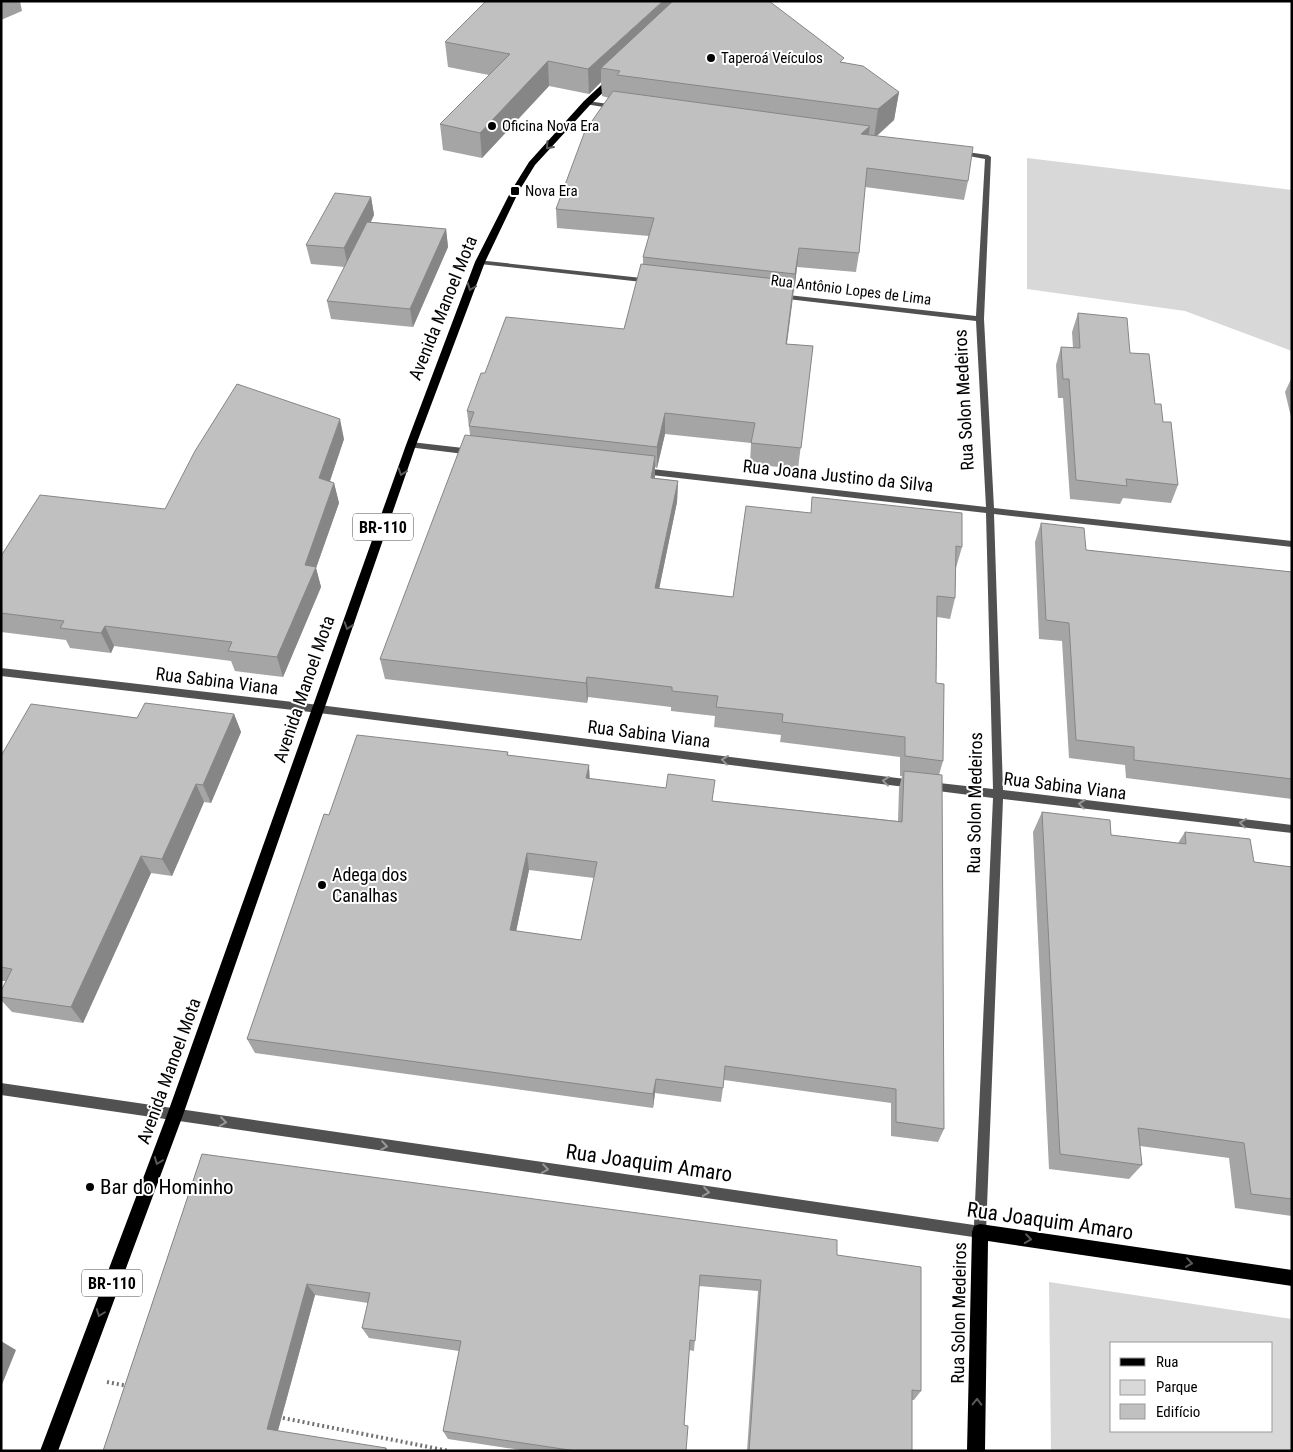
<svg xmlns="http://www.w3.org/2000/svg" width="1293" height="1452" font-family="'Roboto Condensed',sans-serif">
<style>
.green{fill:#d8d8d8;fill-rule:evenodd}
.water{fill:#9f9f9f}
.lines{fill:none;stroke-linecap:round;stroke-linejoin:round}
.path{stroke:#737373;stroke-width:4;stroke-dasharray:2 3;stroke-linecap:butt}
.minor{fill:#515151;fill-rule:evenodd}
.primary{fill:#000;fill-rule:evenodd}
.wall{fill:#a5a5a5;fill-rule:evenodd}
.shaded-wall{fill:#868686}
.building{fill:#c0c0c0;stroke:#868686;fill-rule:evenodd}
.oneway{stroke:#595959}
.oneway2{stroke:#979797}
.poi-dot{fill:#000;stroke:#fff;stroke-width:2}
.labels{text-anchor:middle;stroke-width:4;stroke-linejoin:round;paint-order:stroke}
.far-poi-label{font-size:15px;fill:#000;stroke:#fff;text-anchor:start}
.far-street-label{font-size:15px;fill:#000;stroke:#fff}
.shield{fill:#fff;stroke:#4c4c4c;stroke-width:1}
.shield-label{font-size:16px;font-weight:bold;fill:#000}
.street-label{font-size:18px;fill:#000;stroke:#fff}
.poi-label{font-size:18px;fill:#000;stroke:#fff;text-anchor:start}
.near-street-label{font-size:21px;fill:#000;stroke:#fff}
.near-poi-label{font-size:21px;fill:#000;stroke:#fff;text-anchor:start}
</style>
<rect width="100%" height="100%" fill="#fff"/>
<!-- green -->
<path class="green" d="M1027,158L1292,190V351L1185,311L1027,289Z
M1049,1282L1292,1319V1451H1051ZM1112,1343H1272V1431H1112Z"/>
<!-- water -->
<path class="water" d="M1,1H20L22,11L1,20Z"/>
<g class="lines">
<!-- path -->
<path class="path" d="M107,1382L128,1386
M278,1417L449,1451"/>
<!-- minor -->
<path class="minor" d="M587,101L616,105L619,107L616,109L585,104L584,103Z
M960,151L988,155L991,157L984,319L994,508L1292,541V547L994,514L1003,790L1292,825V833L1003,799L986,1232L985,1237L980,1238L1,1095V1083L974,1225L993,798L930,790L926,789L925,786L926,783L930,782L993,789L986,513L643,474L639,471L643,468L986,507L976,321L779,298L775,296L779,294L976,316L985,159L958,154V152Z
M477,260L651,279L655,281L651,283L480,264H477Z
M411,442L472,449L476,452L472,455L408,447L407,445Z
M1,668L319,705L913,780L917,781L918,784L917,787L913,788L319,713L1,676Z"/>
<!-- primary -->
<path class="primary" d="M611,76L618,78L590,105L535,165L519,191L485,262L416,445L183,1115L58,1451H40L167,1115L406,445L475,262L511,191L529,162L584,101Z
M980,1224L1292,1270V1286L988,1241L985,1451H967L972,1232L974,1226Z"/>
</g>
<!-- wall -->
<path class="wall" d="M445,42L844,62L899,92L894,120L877,136L968,181L964,200L865,187L859,253L856,272L797,267L787,344L813,346L798,469L750,464L751,443L665,434L657,468L655,467V478L678,481L677,502L659,589L733,597L746,506L962,547L956,568L955,598L950,619L937,617L936,683L943,761L939,775L944,1129L938,1142L891,1136V1103L724,1080L721,1102L655,1093L653,1108L255,1053L247,1039L329,815L508,752V755L590,779L713,801L898,821L899,788L902,776H900V757L780,742L781,735L714,727L715,716L671,711V707L588,697L587,703L385,679L380,659L470,435L467,411L485,373L624,329L643,264V257L649,236L557,228L556,209L609,98L602,96L601,82L589,94L549,86L482,158L443,150L440,124L489,75L448,67ZM529,870L594,878L581,940L516,931Z
M371,197L374,215L371,222L446,229L448,247L413,327L331,319L327,301L345,267L311,264L306,245Z
M1078,313L1130,353L1155,404L1163,422L1178,485L1171,503L1123,498L1120,504L1070,499L1063,398H1058L1056,365L1061,347L1073,348L1072,332Z
M1292,377V421L1285,392Z
M344,439L330,481L334,483L339,503L316,568L321,587L283,677L235,671L231,661L114,646L111,653L70,648L66,640L1,632V556L165,509Z
M1041,523L1086,550L1292,572V799L1126,778L1125,765L1069,758L1062,641L1039,639L1035,542Z
M234,714L241,732L211,803L204,802L172,876L151,873L83,1023L12,1012L1,1000V991L6,981H1V756Z
M1042,812L1111,835L1178,843L1185,832L1254,862L1292,867V1216L1235,1208L1229,1158L1140,1146L1142,1165L1129,1179L1049,1169L1033,832Z
M202,1154L837,1255L921,1391L914,1400H912V1451H747L758,1291L699,1286L694,1351L689,1350L684,1425L686,1451H527L448,1439L443,1431L459,1351L369,1338L362,1328L368,1303L315,1295L278,1431L386,1448L389,1451H103Z"/>
<!-- shaded-wall -->
<path class="shaded-wall" d="M663,1H689L601,68V82L589,94L588,69Z
M548,61L549,86L482,158L480,133Z
M899,92L894,120L874,138L878,109Z
M870,126L867,145L861,134Z
M371,197L374,215L348,267L344,248Z
M446,229L448,247L413,327L410,309Z
M799,248L797,267L794,294L795,274Z
M794,281L792,302L784,364L786,344Z
M665,413V434L657,468V447Z
M340,419L344,439L324,498L319,478Z
M655,456V477L650,499L651,478Z
M678,481L677,502L655,609V588Z
M334,483L339,503L316,568L321,587L283,677L277,657L305,565Z
M105,626L114,646L111,653L101,633Z
M587,677L588,697L587,703L586,683Z
M234,714L241,732L211,803L203,785Z
M589,765L590,782L586,778Z
M196,784L204,802L172,876L162,859Z
M527,853L529,870L513,946L510,930Z
M141,856L151,873L83,1023L71,1007Z
M656,1079L655,1093L653,1108V1094Z
M307,1284L315,1295L276,1437L267,1429Z
M1,1341L16,1350L1,1387Z"/>
<!-- building -->
<path class="building" d="M486,1H663L588,69L548,61L480,133L440,124L510,54L445,42Z
M673,1H769L844,58L840,62L863,66L899,92L878,109L617,75L620,71L601,68Z
M613,91L870,126L861,134L973,147L968,181L867,168L859,253L799,248L795,274L643,257L654,218L556,209L585,131Z
M335,193L371,197L344,248L306,245Z
M367,222L446,229L410,309L327,301Z
M641,264L794,281L786,344L813,346L801,448L751,443L755,423L665,413L657,447L469,426L474,412L467,411L481,373H485L506,317L624,329Z
M1078,313L1127,318L1130,353L1149,354L1155,404H1161L1163,422H1171L1178,485L1126,479L1127,486L1076,480L1069,379H1063L1061,347L1080,348Z
M237,384L340,419L319,478L334,483L305,565L316,567L277,657L228,651L232,642L105,626L101,633L60,628L64,621L1,613V556L40,495L165,509L195,451Z
M465,435L655,456L651,478L678,481L655,588L733,597L746,506L811,513L812,497L962,513V547L956,546L955,598L937,596L936,683L944,684L943,761L905,756V737L782,722L783,714L716,707L718,696L672,691V687L587,677L586,683L380,659Z
M1041,523L1084,528L1086,550L1292,572V779L1134,760V747L1076,740L1069,623L1046,620Z
M145,703L234,714L203,785L196,784L162,859L141,856L71,1007L1,997V991L12,969L1,967V756L31,704L137,718Z
M357,735L508,752L507,755L589,765L586,778L666,788L668,774L715,780L712,801L902,822L904,771L942,775L944,1129L896,1122V1089L725,1066L723,1088L656,1079L653,1094L247,1039L324,814L329,815ZM527,853L597,862L581,940L510,930Z
M1042,812L1110,820L1111,835L1186,844L1185,832L1250,839L1254,862L1292,867V1199L1251,1194L1244,1143L1138,1128L1142,1165L1060,1154Z
M202,1154L837,1240V1255L921,1267V1391L912,1390V1451H749L761,1280L700,1275L695,1341L690,1340L684,1425L688,1426L686,1451H576L443,1431L461,1341L362,1328L370,1293L307,1284L267,1429L386,1448L385,1451H103Z"/>
<!-- one-way arrows -->
<defs><path id="oneway-chevron" d="M-2-3.5L2.5 0L-2 3.5" fill="none" stroke-width="1.6" stroke-linecap="round" stroke-linejoin="round" transform="scale(1.25)"/></defs>
<g class="oneway">
<use href="#oneway-chevron" transform="translate(549 146) rotate(132)"/>
<use href="#oneway-chevron" transform="translate(471 287) rotate(111)"/>
<use href="#oneway-chevron" transform="translate(402 472) rotate(109)"/>
<use href="#oneway-chevron" transform="translate(348 626) rotate(109)"/>
<use href="#oneway-chevron" transform="translate(158 1161) rotate(111)"/>
<use href="#oneway-chevron" transform="translate(1028 1239) rotate(8)"/>
<use href="#oneway-chevron" transform="translate(1189 1263) rotate(8)"/>
<use href="#oneway-chevron" transform="translate(100 1313) rotate(111)"/>
<use href="#oneway-chevron" transform="translate(977 1402) rotate(-89)"/>
</g>
<g class="oneway2">
<use href="#oneway-chevron" transform="translate(725 760) rotate(-173)"/>
<use href="#oneway-chevron" transform="translate(886 781) rotate(-173)"/>
<use href="#oneway-chevron" transform="translate(1082 804) rotate(-173)"/>
<use href="#oneway-chevron" transform="translate(1243 823) rotate(-173)"/>
<use href="#oneway-chevron" transform="translate(223 1122) rotate(8)"/>
<use href="#oneway-chevron" transform="translate(384 1146) rotate(8)"/>
<use href="#oneway-chevron" transform="translate(545 1169) rotate(8)"/>
<use href="#oneway-chevron" transform="translate(706 1192) rotate(8)"/>
</g>
<!-- markers -->
<g class="poi-dot">
<circle cx="711" cy="58" r="5"/>
<circle cx="492" cy="126" r="5"/>
<rect x="510" y="186" width="10" height="10" rx="2.5"/>
<circle cx="322" cy="885" r="5"/>
<circle cx="90" cy="1187" r="5"/>
</g>
<g class="labels">
<!-- far-poi labels -->
<g class="far-poi-label">
<text x="721" y="63">Taperoá Veículos</text>
<text x="502" y="131">Oficina Nova Era</text>
<text x="525" y="196">Nova Era</text>
</g>
<!-- far-street labels -->
<g class="far-street-label">
<text transform="translate(851 290) rotate(7)" y="5">Rua Antônio Lopes de Lima</text>
</g>
<!-- shield labels -->
<g class="shield">
<rect x="353" y="513.5" width="60" height="27" rx="4"/>
<rect x="82" y="1269.5" width="60" height="27" rx="4"/>
</g>
<g class="shield-label">
<text x="383" y="533">BR-110</text>
<text x="112" y="1289">BR-110</text>
</g>
<!-- street labels -->
<g class="street-label">
<text transform="translate(443 308) rotate(-68)" y="6">Avenida Manoel Mota</text>
<text transform="translate(964 400) rotate(-93)" y="6">Rua Solon Medeiros</text>
<text transform="translate(838 476) rotate(6)" y="6">Rua Joana Justino da Silva</text>
<text transform="translate(217 681) rotate(7)" y="6">Rua Sabina Viana</text>
<text transform="translate(304 689) rotate(-71)" y="6">Avenida Manoel Mota</text>
<text transform="translate(649 734) rotate(7)" y="6">Rua Sabina Viana</text>
<text transform="translate(1065 786) rotate(7)" y="6">Rua Sabina Viana</text>
<text transform="translate(975 803) rotate(-89)" y="6">Rua Solon Medeiros</text>
<text transform="translate(169 1071) rotate(-70)" y="6">Avenida Manoel Mota</text>
<text transform="translate(959 1313) rotate(-89)" y="6">Rua Solon Medeiros</text>
</g>
<!-- poi labels -->
<g class="poi-label">
<text x="332" y="881">Adega dos<tspan x="332" dy="21">Canalhas</tspan></text>
</g>
<!-- near-street labels -->
<g class="near-street-label">
<text transform="translate(649 1163) rotate(8)" y="7">Rua Joaquim Amaro</text>
<text transform="translate(1050 1221) rotate(8)" y="7">Rua Joaquim Amaro</text>
</g>
<!-- near-poi labels -->
<g class="near-poi-label">
<text x="100" y="1194">Bar do Hominho</text>
</g>
</g>
<!-- border -->
<rect width="1293" height="1452" fill="none" stroke="#000000" stroke-width="5"/>
<!-- legend -->
<rect x="1110" y="1342" width="162" height="90" fill="#ffffff" stroke="#999999"/>
<rect x="1120" y="1358" width="25" height="8" fill="#000000" stroke="#999999"/>
<text x="1156" y="1367" font-size="15" fill="#000000">Rua</text>
<rect x="1120" y="1380" width="25" height="15" fill="#d8d8d8" stroke="#999999"/>
<text x="1156" y="1392" font-size="15" fill="#000000">Parque</text>
<rect x="1120" y="1404" width="25" height="15" fill="#c0c0c0" stroke="#999999"/>
<text x="1156" y="1417" font-size="15" fill="#000000">Edifício</text>
</svg>
